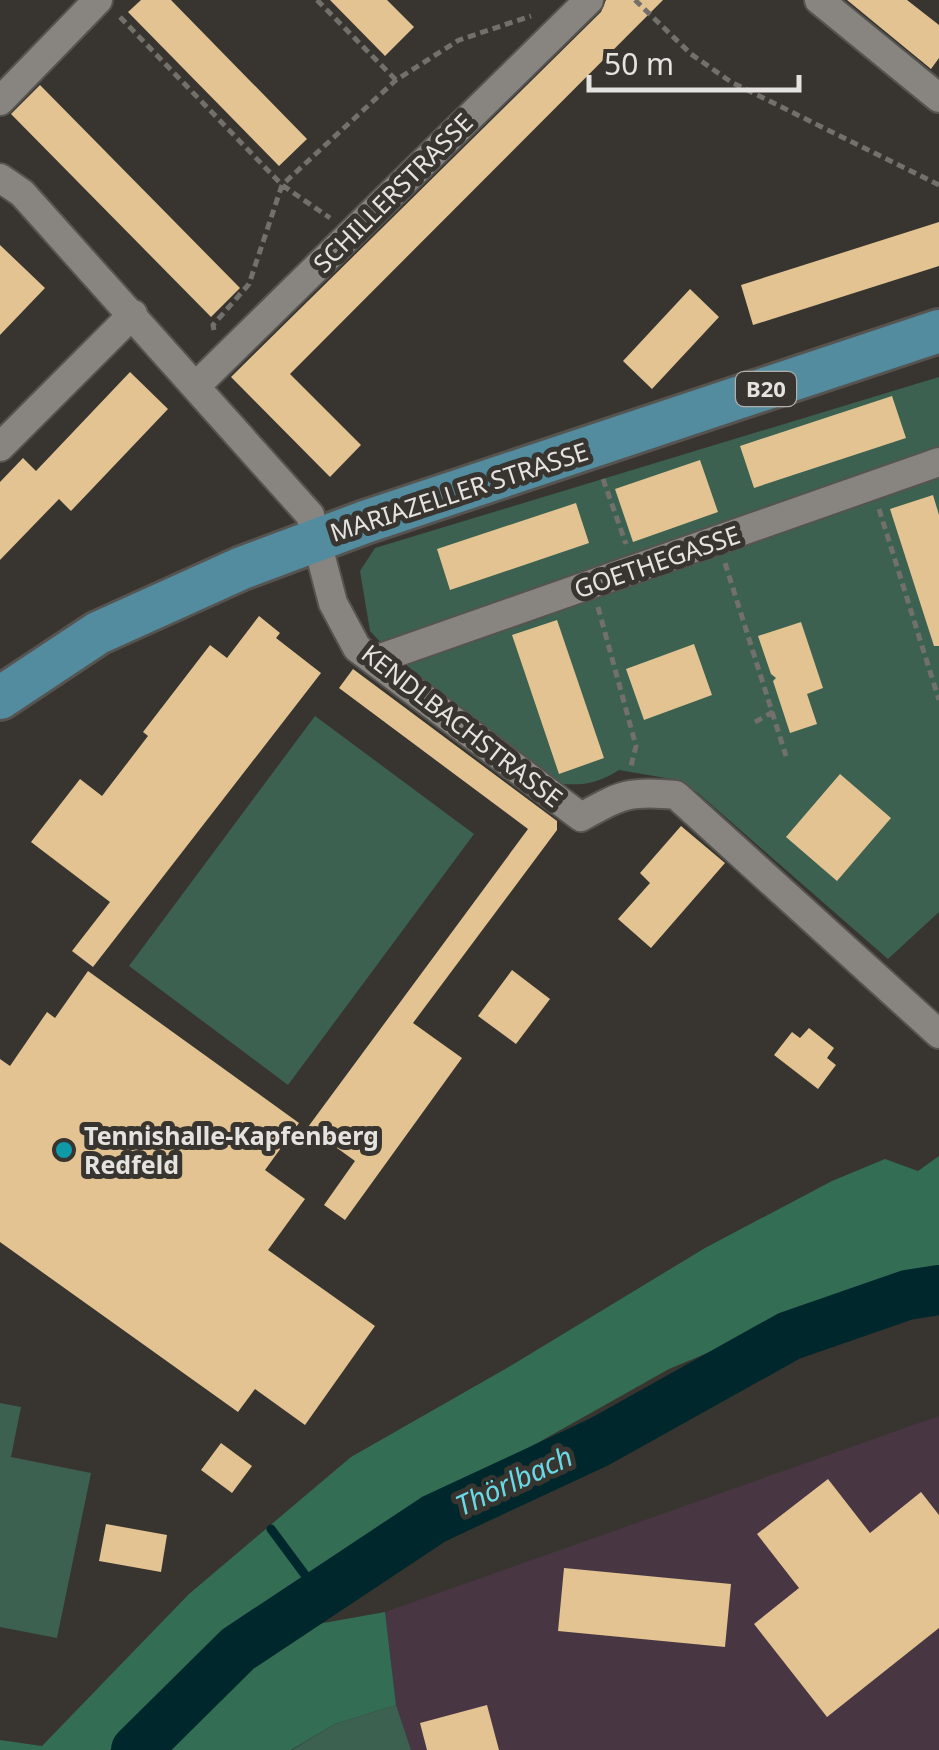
<svg xmlns="http://www.w3.org/2000/svg" width="939" height="1750" font-family="'Noto Sans',sans-serif">
<style>
.industrial{fill:#483743}
.green{fill:#3c6150}
.forest{fill:#326d54}
.lines{fill:none;stroke-linecap:round;stroke-linejoin:round}
.stream{stroke:#00282c;stroke-width:9}
.river{stroke:#00282c;stroke-width:50}
.building{fill:#e2c391}
.street-casing{stroke:#565450;stroke-width:32}
.primary-casing{stroke:#565450;stroke-width:48}
.path{stroke:#72706b;stroke-width:5;stroke-dasharray:8 5;stroke-linecap:butt}
.street{stroke:#88847f;stroke-width:28}
.primary{stroke:#538b9f;stroke-width:42}
.culture-dot{fill:#0f9aa8;stroke:#383530;stroke-width:4}
.labels{text-anchor:middle;stroke-width:10;stroke-linejoin:round;paint-order:stroke}
.shield{fill:#383530;stroke:#b1afab;stroke-width:2.5}
.shield-label{font-size:22px;font-weight:bold;fill:#e5e3e0}
.street-label{font-size:25px;fill:#e5e3e0;stroke:#383530}
.poi-label{font-size:25px;font-weight:bold;fill:#e5e3e0;stroke:#383530;text-anchor:start}
.water-label{font-size:28px;font-style:italic;fill:#68d9e6;stroke:#383530}
</style>
<rect width="100%" height="100%" fill="#383530"/>
<!-- industrial -->
<path class="industrial" d="M939,1416V1750H411L396,1705L385,1612Z"/>
<!-- green -->
<path class="green" d="M939,377V912L888,959L698,793L677,780L619,770C596,785 579,786 552,783L406,670L370,631L360,571L375,548Z
M315,716L474,834L288,1085L129,966Z
M0,1403L21,1407L11,1457L91,1473L57,1638L0,1627Z
M396,1705L411,1750H292L335,1724Z"/>
<!-- forest -->
<path class="forest" d="M939,1156V1265L886,1278L669,1369L374,1535L221,1636L110,1750H0V1740L42,1746L189,1594L351,1457L512,1365L705,1248L832,1181L885,1159L918,1171Z
M385,1612L396,1705L335,1724L291,1750H161L290,1629Z"/>
<g class="lines">
<!-- stream -->
<path class="stream" d="M271,1529L320,1595"/>
<!-- river -->
<path class="river" d="M136,1750L238,1649L434,1519L599,1442L789,1336L907,1295L939,1290"/>
</g>
<!-- building -->
<path class="building" d="M141,0H171L307,139L279,166L128,12Z
M330,0H387L414,27L385,56Z
M606,0H663L290,374L361,445L330,477L231,377L601,12Z
M847,0H907L939,25V58L931,69Z
M40,85L240,288L211,317L11,114Z
M939,222V266L753,325L741,285Z
M0,245L45,288L0,335Z
M690,289L719,317L652,389L623,361Z
M130,372L168,409L71,511L59,499L0,560V482L23,458L36,471Z
M892,396L906,438L754,488L740,446Z
M700,460L718,512L633,542L615,489Z
M933,495L939,515V646H934L890,509Z
M576,503L589,543L450,590L437,549Z
M259,616L280,633L276,638L321,673L93,967L72,951L110,902L31,842L80,779L102,796L148,736L143,732L210,645L227,658Z
M557,620L604,758L559,774L512,635Z
M801,622L823,688L807,694L817,724L790,733L773,681L776,678L771,674L758,636Z
M694,644L712,695L644,720L626,669Z
M353,669L557,821V830L413,1023L462,1058L345,1220L324,1205L355,1161L308,1127L528,829L339,688Z
M840,774L891,818L837,881L786,837Z
M681,826L725,863L651,948L618,919L650,883L640,873Z
M512,970L550,999L516,1044L478,1016Z
M88,971L299,1123L265,1170L305,1199L268,1250L375,1326L305,1425L255,1389L238,1412L0,1242V1059L10,1066L47,1012L55,1018Z
M809,1028L834,1048L827,1058L836,1065L818,1089L774,1055L792,1032L800,1038Z
M221,1443L252,1466L232,1493L201,1470Z
M828,1479L870,1533L921,1492L939,1515V1628L827,1717L754,1624L799,1588L757,1534Z
M106,1524L167,1535L161,1572L99,1561Z
M564,1568L731,1584L725,1647L558,1631Z
M487,1705L499,1750H427L420,1723Z"/>
<g class="lines">
<!-- street casing -->
<g class="street-casing">
<path id="street" d="M819,0L939,98
M0,101L98,0
M0,178L22,193L310,515L333,603L357,648L581,817C621,795 629,790 676,795L939,1034
M196,386L589,0
M0,447L133,314
M375,660L939,462"/>
</g>
<!-- primary casing -->
<g class="primary-casing">
<path id="primary" d="M0,698L98,633L242,568L365,522L939,331"/>
</g>
<!-- path -->
<path class="path" d="M317,0L396,80
M635,0L691,54L731,82L939,185
M120,17L282,185L330,218
M214,330L213,325L249,284L282,185L396,80L459,40L531,16
M603,479L626,544
M879,509L939,700
M725,563L786,756
M598,607L636,746L630,770
M755,722L773,712"/>
<!-- street -->
<use href="#street" class="street"/>
<!-- primary -->
<use href="#primary" class="primary"/>
</g>
<!-- markers -->
<circle class="culture-dot" cx="64" cy="1150" r="10"/>
<g class="labels">
<!-- shield labels -->
<rect class="shield" x="736" y="372" width="60" height="34" rx="8"/>
<g class="shield-label">
<text x="766" y="397">B20</text>
</g>
<!-- street labels -->
<g class="street-label">
<text transform="translate(393 193) rotate(-45)" y="9">SCHILLERSTRASSE</text>
<text transform="translate(459 492) rotate(-18)" y="9">MARIAZELLER STRASSE</text>
<text transform="translate(657 562) rotate(-19)" y="9">GOETHEGASSE</text>
<text transform="translate(462 726) rotate(38)" y="9">KENDLBACHSTRASSE</text>
</g>
<!-- poi labels -->
<g class="poi-label">
<text x="84" y="1145">Tennishalle-Kapfenberg<tspan x="84" dy="29">Redfeld</tspan></text>
</g>
<!-- water labels -->
<g class="water-label">
<text transform="translate(514 1481) rotate(-25)" y="10">Thörlbach</text>
</g>
</g>
<!-- scale -->
<path d="M589 75v15h210v-15" fill="none" stroke="#e5e3e0" stroke-width="5"/>
<text x="604" y="75" font-size="30" fill="#e5e3e0" stroke="#383530" stroke-width="8" paint-order="stroke">50 m</text>
</svg>
